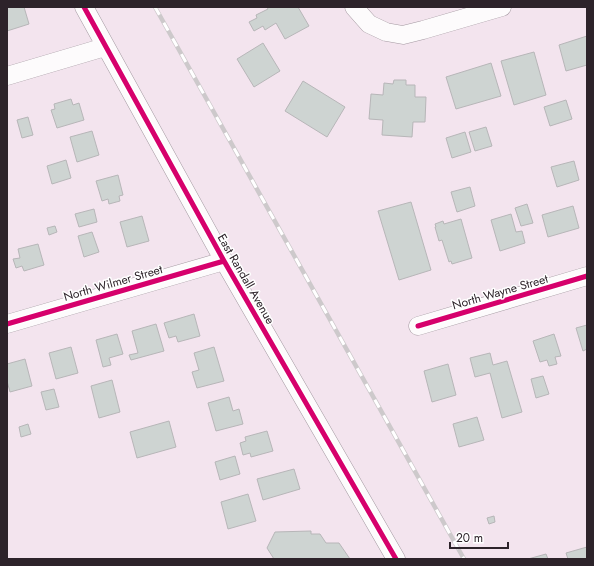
<svg xmlns="http://www.w3.org/2000/svg" width="594" height="566" font-family="Jost,sans-serif">
<style>
.building{fill:#ced4d2;stroke:#b7b6b8}
.lines{fill:none;stroke-linecap:round;stroke-linejoin:round}
.minor-casing{stroke:#a499a1;stroke-width:19}
.minor{stroke:#fdfbfc;stroke-width:18}
.rail-casing{stroke:#cdc9cb;stroke-width:4.5}
.rail{stroke:#fff;stroke-width:3;stroke-dasharray:9;stroke-linecap:butt}
.cycleway-casing{stroke:#fff;stroke-width:8}
.cycleway{stroke:#d6006c;stroke-width:5}
.labels{text-anchor:middle;stroke-width:3;stroke-linejoin:round;paint-order:stroke}
.street-label{font-size:12px;fill:#2d232a;stroke:#fff}
</style>
<rect width="100%" height="100%" fill="#f3e4ee"/>
<!-- building -->
<path class="building" d="M7,7H24L29,24L7,31Z
M267,7H298L309,26L285,39L276,23L265,30L263,26L254,31L249,22L257,18L256,15L268,9Z
M587,36V65L566,71L559,45Z
M263,43L280,71L254,87L237,59Z
M534,52L546,95L514,105L501,61Z
M491,63L501,96L456,109L446,77Z
M394,80H406V85H415V97H426L425,122H413L412,137L382,135L383,120L369,119L371,94L383,95L384,83L393,84Z
M303,81L345,107L327,137L285,111Z
M71,99L73,105L79,103L84,120L57,128L51,110L55,109L54,104Z
M566,100L572,119L550,126L544,107Z
M28,117L33,135L22,138L17,120Z
M486,127L492,146L475,151L469,132Z
M92,131L99,155L77,162L70,137Z
M465,132L471,152L452,158L446,138Z
M66,160L71,178L52,184L47,166Z
M574,161L579,180L557,187L551,167Z
M118,175L123,195L119,196L120,201L109,204L108,199L102,201L96,181Z
M470,187L475,206L457,212L451,192Z
M411,202L431,270L399,280L378,211Z
M527,204L533,223L521,226L515,208Z
M573,206L579,228L548,237L542,215Z
M94,209L97,222L79,227L75,214Z
M511,214L516,232L522,231L525,243L500,251L491,220Z
M142,216L149,241L127,247L120,222Z
M461,219L472,258L452,264L451,261L449,262L442,240L439,241L435,227H436L435,224L443,221L444,224Z
M55,226L57,232L49,235L47,228Z
M92,232L99,252L84,257L78,236Z
M38,244L44,265L24,271L22,266L16,268L13,259L20,258L18,249Z
M194,314L200,336L178,342L176,336L169,338L164,323Z
M156,324L164,351L131,360L129,355L138,353L132,331Z
M587,325V349L583,351L576,328Z
M117,334L123,354L109,358L111,365L103,367L96,340Z
M554,334L561,356L555,357L557,364L549,366L547,360L540,362L533,341Z
M71,347L78,373L56,379L49,353Z
M214,347L224,381L197,388L192,372L199,370L194,353Z
M490,353L493,365L507,361L522,412L502,418L490,373L475,377L470,358Z
M25,359L32,386L10,392L7,381V364Z
M448,364L456,395L432,402L424,371Z
M543,376L549,394L536,398L531,379Z
M112,380L120,412L99,418L91,386Z
M54,389L59,407L46,410L41,392Z
M229,397L233,411L239,409L243,424L216,431L208,403Z
M477,417L484,440L459,447L453,424Z
M169,421L176,447L137,458L130,432Z
M28,424L31,434L21,437L19,427Z
M267,431L273,451L251,457L250,453L243,455L240,443L246,441L245,437Z
M235,456L240,474L220,480L215,462Z
M294,469L300,489L263,500L257,479Z
M248,494L256,521L228,529L221,502Z
M494,516L495,522L489,524L487,518Z
M311,531V534H320L326,543H339L350,559H274L267,548L275,532Z
M587,547V559H568L566,553Z
M546,554L548,559H528Z"/>
<g class="lines">
<!-- minor casing -->
<g class="minor-casing">
<path id="minor" d="M84,7L224,261L396,559
M354,7L369,24L386,32L403,35L423,30L502,7
M7,76L105,47
M7,324L224,261
M418,326L587,276"/>
</g>
<!-- minor -->
<use href="#minor" class="minor"/>
<!-- rail casing -->
<g class="rail-casing">
<path id="rail" d="M155,7L464,559"/>
</g>
<!-- rail -->
<use href="#rail" class="rail"/>
<!-- cycleway casing -->
<g class="cycleway-casing">
<path id="cycleway" d="M84,7L224,261L396,559
M7,324L224,261
M418,326L587,276"/>
</g>
<!-- cycleway -->
<use href="#cycleway" class="cycleway"/>
</g>
<g class="labels">
<!-- street labels -->
<g class="street-label">
<text transform="translate(246 279) rotate(60)" y="4">East Randall Avenue</text>
<text transform="translate(113 283) rotate(-16)" y="4">North Wilmer Street</text>
<text transform="translate(500 292) rotate(-16)" y="4">North Wayne Street</text>
</g>
</g>
<!-- border -->
<rect width="594" height="566" fill="none" stroke="#2d232a" stroke-width="16"/>
<!-- scale -->
<path d="M450 542v6h58v-6" fill="none" stroke="#2d232a" stroke-width="2"/>
<text x="456" y="542" font-size="12" fill="#2d232a" stroke="#ffffff" stroke-width="3" paint-order="stroke">20 m</text>
</svg>
